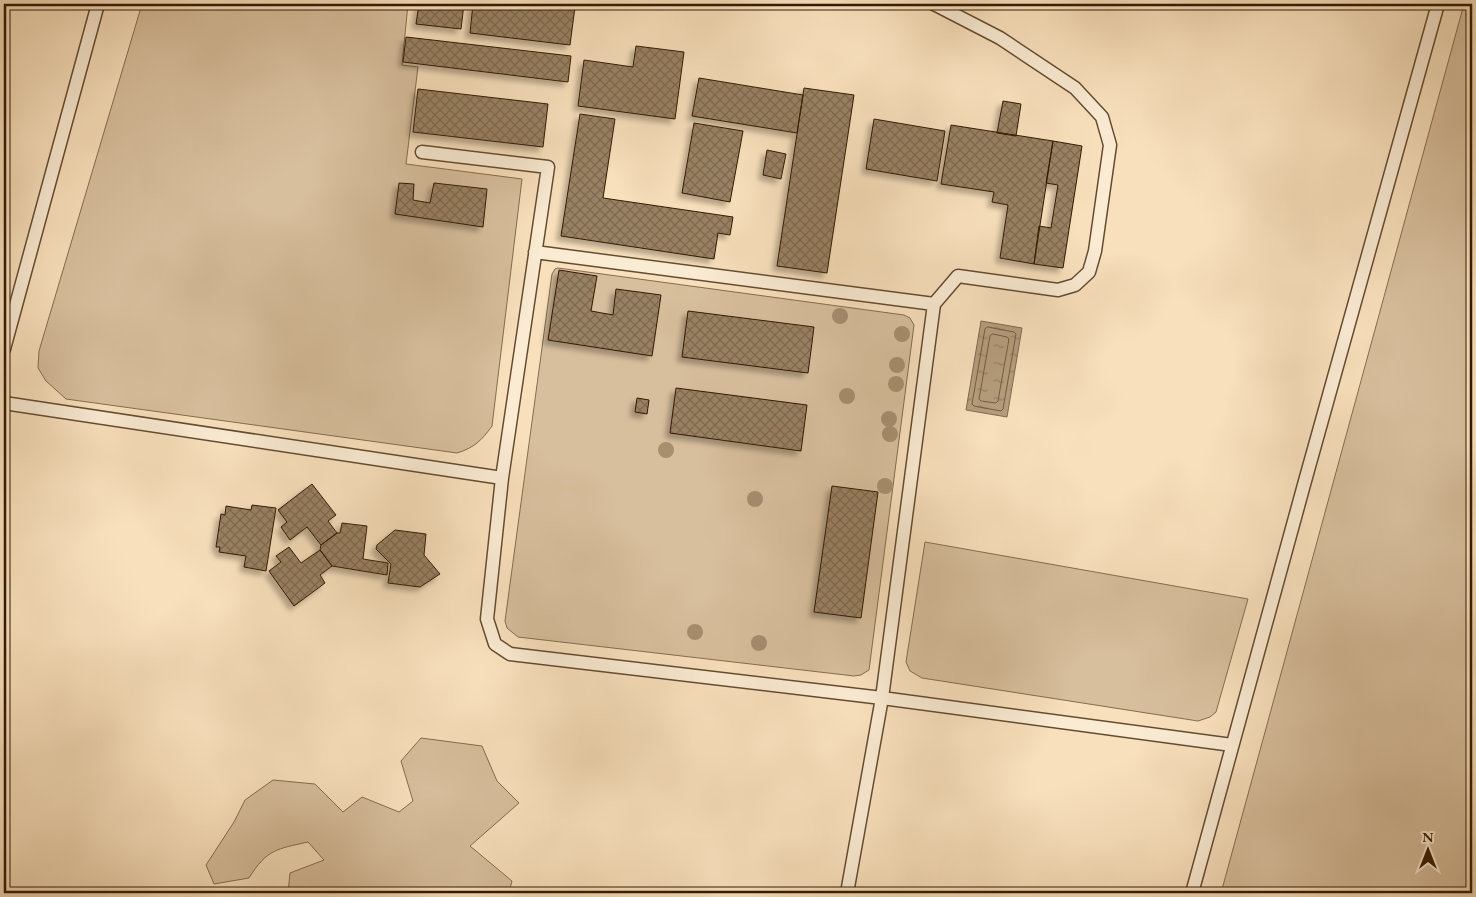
<svg xmlns="http://www.w3.org/2000/svg" width="1476" height="897" font-family="'EB Garamond',serif">
<style>
.grass{fill:#d7be9c;stroke:#856c4f}
.water{fill:url(#water-ripples);stroke:#81694c}
.lines{fill:none;stroke-linecap:round;stroke-linejoin:round}
.shore{stroke:#745c40;stroke-width:1}
.building{fill:url(#building-cross-hatch);stroke:#331a02;filter:url(#shadow)}
.service-casing{stroke:#644c30;stroke-width:15}
.service{stroke:#faebd3;stroke-width:12}
.tree{fill:#a78e6f}
</style>
<defs>
<pattern id="water-ripples" width="26" height="14" patternUnits="userSpaceOnUse" patternTransform="scale(1.25)"><rect width="26" height="14" fill="#b59d7d"/><path d="M2 4q2-2 4 0t4 0M15 11q2-2 4 0t4 0" fill="none" stroke="#947f64"/></pattern>
<pattern id="building-cross-hatch" width="8" height="8" patternUnits="userSpaceOnUse" patternTransform="scale(1.25)"><rect width="8" height="8" fill="#998163"/><path d="M0 0l8 8M0 8l8-8" fill="none" stroke="#7d694f"/></pattern>
<filter id="shadow"><feDropShadow dx="-4.5" dy="4.5" stdDeviation="2.5" flood-color="#0004"/></filter>
</defs>
<rect width="100%" height="100%" fill="#f8e0bc"/>
<filter id="stains"><feTurbulence type="fractalNoise" baseFrequency=".004" numOctaves="4"/><feColorMatrix values="0 0 0 0 .2 0 0 0 0 .09 0 0 0 0 .02 0 0 0 .5 -.17"/></filter>
<radialGradient id="worn" r=".72"><stop offset=".6" stop-color="#630" stop-opacity="0"/><stop offset="1" stop-color="#630" stop-opacity=".3"/></radialGradient>
<!-- grass -->
<path class="grass" d="M142,4H408L402,65L418,67L406,164L522,179L492,426C482,440 474,448 457,453L66,399L46,381L38,368L39,351Z
M1464,4H1472V893H1221Z
M558,268L904,315L910,318L914,325L869,670L861,675L854,676L518,637L507,628L505,621L552,274L555,269Z
M925,542L1248,599L1216,712L1210,717L1198,721L922,678L910,671L906,662Z
M421,738L482,746L497,781L519,803L470,846L512,881L509,893H288L290,873L324,860L308,842C277,849 267,849 249,878L214,884L206,865L234,822L245,800L273,780L315,784L343,812L362,797L399,812L413,801L401,761Z"/>
<!-- water -->
<path class="water" d="M981,321L1022,328L1007,417L966,410Z"/>
<g class="lines">
<!-- shore -->
<path class="shore" d="M988,327L1014,332L1016,334L1003,409L1001,411L974,406L972,404L985,329Z
M993,334L1007,337L1009,339L998,401L996,403L981,401L979,399L990,336Z"/>
</g>
<!-- building -->
<path class="building" d="M419,4H464L461,29L416,24Z
M473,4H550L575,7L570,45L470,33Z
M406,37L571,56L568,82L403,62Z
M636,46L684,52L675,119L578,106L584,60L633,67Z
M699,78L803,95L797,133L692,116Z
M804,88L854,95L827,273L777,266Z
M418,89L548,104L543,147L413,132Z
M1003,101L1021,104L1016,136L997,133Z
M580,114L615,119L603,198L733,217L730,235L718,233L714,259L561,236Z
M874,119L945,131L937,181L866,169Z
M694,123L743,131L730,202L682,193Z
M951,125L1053,141L1034,264L1000,258L1008,205L992,202L994,192L941,184Z
M1053,141L1082,146L1063,268L1034,264L1039,226L1051,228L1058,185L1046,183Z
M767,150L786,154L781,179L763,175Z
M399,183L414,184L413,200L430,203L434,183L487,189L483,227L395,214Z
M559,270L597,276L591,311L613,315L616,289L661,295L652,356L548,340Z
M688,311L814,327L808,373L682,357Z
M676,388L807,405L801,451L670,433Z
M637,398L649,400L647,414L635,412Z
M312,484L336,515L328,521L337,533L321,545L307,527L290,540L281,527L287,522L278,510Z
M832,486L878,492L861,618L814,612Z
M252,505L276,508L266,571L244,567L246,556L219,552L220,547H216L221,514L225,515L226,506L251,510Z
M342,523L367,526L363,559L388,563L387,575L332,566L320,550L321,545L337,533H340Z
M395,530L426,534L424,555L440,574L420,587L388,583L391,564L376,549L377,545Z
M289,547L301,563L320,550L332,566L320,575L325,583L294,606L269,571L281,562L276,556Z"/>
<g class="lines">
<!-- service casing -->
<g class="service-casing">
<path id="service" d="M422,152L548,167L502,478
M535,252L934,304
M4,349L98,4
M4,403L502,478L487,619L495,644L510,654L882,698L1232,745
M847,893L882,698L934,304L958,276L1058,290L1075,285L1089,272L1095,251L1110,145L1102,117L1075,88L1000,38L934,4
M1192,893L1305,481L1438,4"/>
</g>
<!-- service -->
<use href="#service" class="service"/>
</g>
<!-- trees -->
<g class="tree">
<circle cx="840" cy="316" r="8"/>
<circle cx="902" cy="334" r="8"/>
<circle cx="897" cy="365" r="8"/>
<circle cx="896" cy="384" r="8"/>
<circle cx="847" cy="396" r="8"/>
<circle cx="889" cy="419" r="8"/>
<circle cx="890" cy="434" r="8"/>
<circle cx="666" cy="450" r="8"/>
<circle cx="885" cy="486" r="8"/>
<circle cx="755" cy="499" r="8"/>
<circle cx="695" cy="632" r="8"/>
<circle cx="759" cy="643" r="8"/>
</g>
<!-- margin -->
<rect width="1476" height="897" fill="none" stroke="#f8e0bc" stroke-width="20"/>
<rect x="5" y="5" width="1466" height="887" fill="none" stroke="#331a02" stroke-width="2.5"/>
<rect x="10" y="10" width="1456" height="877" fill="none" stroke="#331a02"/>
<!-- north arrow -->
<g transform="translate(1428 850)" stroke="#faebd3" stroke-width="4" paint-order="stroke">
<path d="M0-4L9 19L0 12L-9 19Z" fill="#331a02"/>
<text y="-8" font-size="14" font-weight="bold" text-anchor="middle" fill="#331a02">N</text>
</g>
<rect width="100%" height="100%" filter="url(#stains)"/>
<rect width="100%" height="100%" fill="url(#worn)"/>
</svg>
